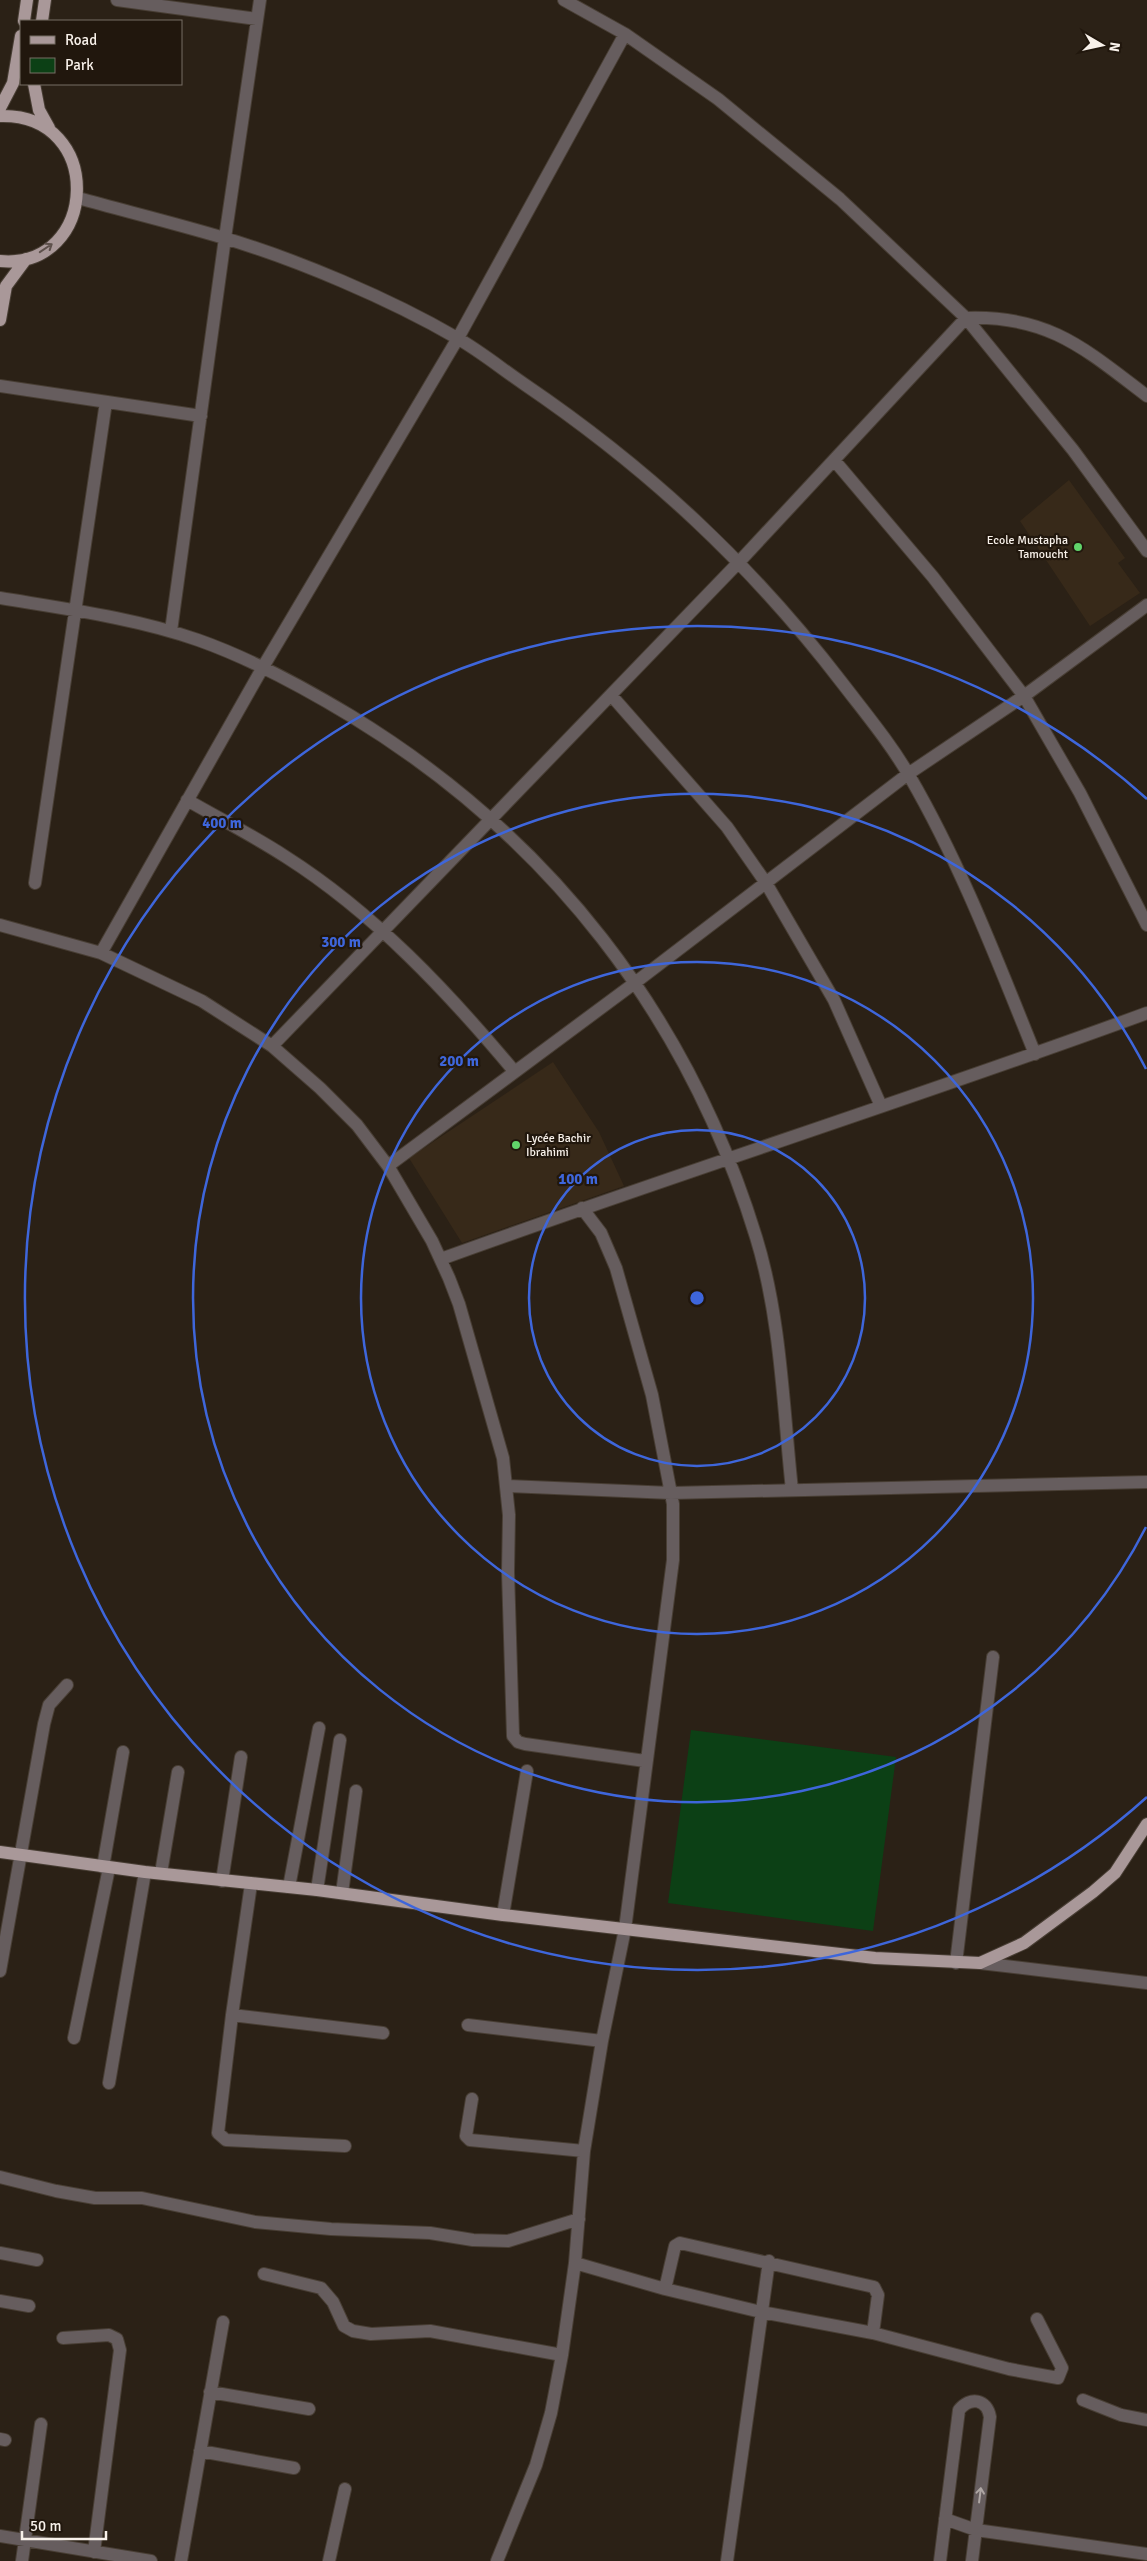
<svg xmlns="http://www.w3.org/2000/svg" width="1147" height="2561" font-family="Signika,sans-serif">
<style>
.built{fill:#372919}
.green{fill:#0c4015}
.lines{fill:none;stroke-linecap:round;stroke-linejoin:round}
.minor-casing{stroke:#483e34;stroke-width:14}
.major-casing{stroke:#483e34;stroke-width:14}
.minor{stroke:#665d5e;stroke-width:12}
.major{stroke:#a99899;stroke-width:12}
.oneway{stroke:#5e514c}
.oneway2{stroke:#afa7a4}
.ring{fill:none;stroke:#3e66db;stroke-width:2.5}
.poi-dot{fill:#61d46a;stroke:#21170d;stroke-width:2}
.labels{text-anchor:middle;stroke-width:4.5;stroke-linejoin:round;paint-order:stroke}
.poi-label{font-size:12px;fill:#f8f1ea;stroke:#21170d;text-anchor:end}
.centre{fill:#3e66db;stroke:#21170d;stroke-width:2.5}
.ring-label{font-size:15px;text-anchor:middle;font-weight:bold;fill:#3e66db;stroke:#21170d;stroke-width:4.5;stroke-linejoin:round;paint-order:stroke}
</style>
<rect width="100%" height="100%" fill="#2b2116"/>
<!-- built -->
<path class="built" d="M1069,480L1125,558L1118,563L1140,593L1090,626L1020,521Z
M553,1062L599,1132L624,1186L462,1243L409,1158Z"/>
<!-- green -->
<path class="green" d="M691,1730L896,1757L873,1931L668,1903Z"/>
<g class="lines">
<!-- minor casing -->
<g class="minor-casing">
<path id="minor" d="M117,0L257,19
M564,0L625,34L718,99L840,199L966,318L1073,450L1147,551
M78,198C125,211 174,223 221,237C296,259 390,299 457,338C480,351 502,369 524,384C649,469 750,563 843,684C866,714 891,744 910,777C961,865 997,960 1035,1054
M0,386L201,416
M834,460L933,577L1024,696L1080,793L1147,925
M0,598C66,609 135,618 198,640C252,659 303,687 351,716C549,837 688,1015 756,1237C781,1318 783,1406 792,1490
M171,631L225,238L260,0
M611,695L727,827L766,883L834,1000L881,1106
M187,800C220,819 254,836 286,857C374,913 448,992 514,1071
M35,883L106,402
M0,925L101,953L202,1001L272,1046L320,1088L357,1125L388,1166L432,1241L449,1278L459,1304L503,1458L509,1515L508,1572L513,1736L518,1742L525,1744L645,1761
M101,953L263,667L458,338L625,34
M272,1046L739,562L966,318C1049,315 1085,349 1147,396
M388,1166L636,982L908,774L1024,696L1147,605
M441,1259C675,1174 913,1099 1147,1013
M507,1486L671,1493L1147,1482
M103,1867L123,1752
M161,1873L178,1772
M222,1881L241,1757
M251,1884L232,2015L218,2133L226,2140L345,2146
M289,1887L319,1728
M317,1890L340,1740
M342,1893L356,1791
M503,1915L527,1771
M956,1963L993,1657
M980,1963L1147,1983
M0,1971L44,1724L49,1705L67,1685
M232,2015L383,2033
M468,2025L602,2041
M74,2038L109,1868
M109,2083L145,1872
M472,2099L466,2136L470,2140L584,2151
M0,2177L56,2191L95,2198H142L255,2222L331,2229L430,2233L473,2240L508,2241L579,2219
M0,2253L37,2260
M575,2263L665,2289L761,2312L873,2333L1009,2369L1058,2378L1062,2368L1037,2319
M264,2274L321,2288L333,2302L344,2326L353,2331L371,2334L430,2331L562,2355
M665,2289L675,2246L680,2243L874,2287L878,2295L873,2333
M0,2301L29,2306
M63,2338L109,2335L117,2339L120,2350L94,2552
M210,2392L309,2409
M1083,2400L1121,2415L1147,2420
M0,2439L5,2440
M200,2451L294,2468
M945,2519L976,2530L1147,2554
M0,2536L151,2561
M22,2561L41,2424
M181,2561L223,2322
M329,2561L345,2489
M497,2561L536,2465L551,2413L562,2355L575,2263L584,2151L602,2041L625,1929L673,1560V1504L652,1395L616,1268L601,1233L582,1208
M727,2561L769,2261
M940,2561L959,2410C970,2396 987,2399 990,2417L972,2561"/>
</g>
<!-- major casing -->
<g class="major-casing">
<path id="major" d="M24,21L27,0
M42,21L45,0
M34,84L39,110L49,128
M0,108L13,83L21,36
M0,116C106,113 99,270 0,261
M0,320L6,286L26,259
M0,1852L145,1872L317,1890L503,1915L875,1958L980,1963L1024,1943L1093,1892L1115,1873L1147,1824"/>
</g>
<!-- minor -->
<use href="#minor" class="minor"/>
<!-- major -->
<use href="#major" class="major"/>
</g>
<!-- one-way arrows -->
<defs><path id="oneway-shaft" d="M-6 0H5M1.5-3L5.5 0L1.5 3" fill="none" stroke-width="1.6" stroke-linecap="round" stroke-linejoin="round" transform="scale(1.25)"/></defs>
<use class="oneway" href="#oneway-shaft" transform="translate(46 248) rotate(-34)"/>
<use class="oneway2" href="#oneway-shaft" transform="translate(980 2495) rotate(-83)"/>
<!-- distance rings -->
<g class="ring">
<circle cx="697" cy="1298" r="168"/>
<circle cx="697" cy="1298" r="336"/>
<path d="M1146 1527A504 504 0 1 1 1146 1069"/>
<path d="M1147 1797A672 672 0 1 1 1147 799"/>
</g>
<!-- markers -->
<g class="poi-dot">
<circle cx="1078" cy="547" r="5"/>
<circle cx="516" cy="1145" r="5"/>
</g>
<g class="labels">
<!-- poi labels -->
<g class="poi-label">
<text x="1068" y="544">Ecole Mustapha<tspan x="1068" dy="14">Tamoucht</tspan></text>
<text x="526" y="1142" text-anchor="start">Lycée Bachir<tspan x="526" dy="14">Ibrahimi</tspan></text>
</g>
</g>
<circle cx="697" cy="1298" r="8" class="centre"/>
<g class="ring-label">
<text x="222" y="828">400 m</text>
<text x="341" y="947">300 m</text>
<text x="459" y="1066">200 m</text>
<text x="578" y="1184">100 m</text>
</g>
<!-- legend -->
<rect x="20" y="20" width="162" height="65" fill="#21170d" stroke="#776e65"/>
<rect x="30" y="36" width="25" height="8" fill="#a99899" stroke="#776e65"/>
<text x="65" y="45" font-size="15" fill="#f8f1ea">Road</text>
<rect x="30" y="58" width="25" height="15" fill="#0c4015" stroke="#776e65"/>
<text x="65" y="70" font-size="15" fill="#f8f1ea">Park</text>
<!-- north arrow -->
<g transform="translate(1102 45) rotate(99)" stroke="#21170d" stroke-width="4" paint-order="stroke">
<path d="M0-4L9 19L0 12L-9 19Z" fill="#f8f1ea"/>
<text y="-8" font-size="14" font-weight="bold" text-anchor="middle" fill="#f8f1ea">N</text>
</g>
<!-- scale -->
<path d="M22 2531v8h84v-8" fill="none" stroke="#f8f1ea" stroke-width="2.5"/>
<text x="30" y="2531" font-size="15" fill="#f8f1ea" stroke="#21170d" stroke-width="4" paint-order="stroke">50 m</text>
</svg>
